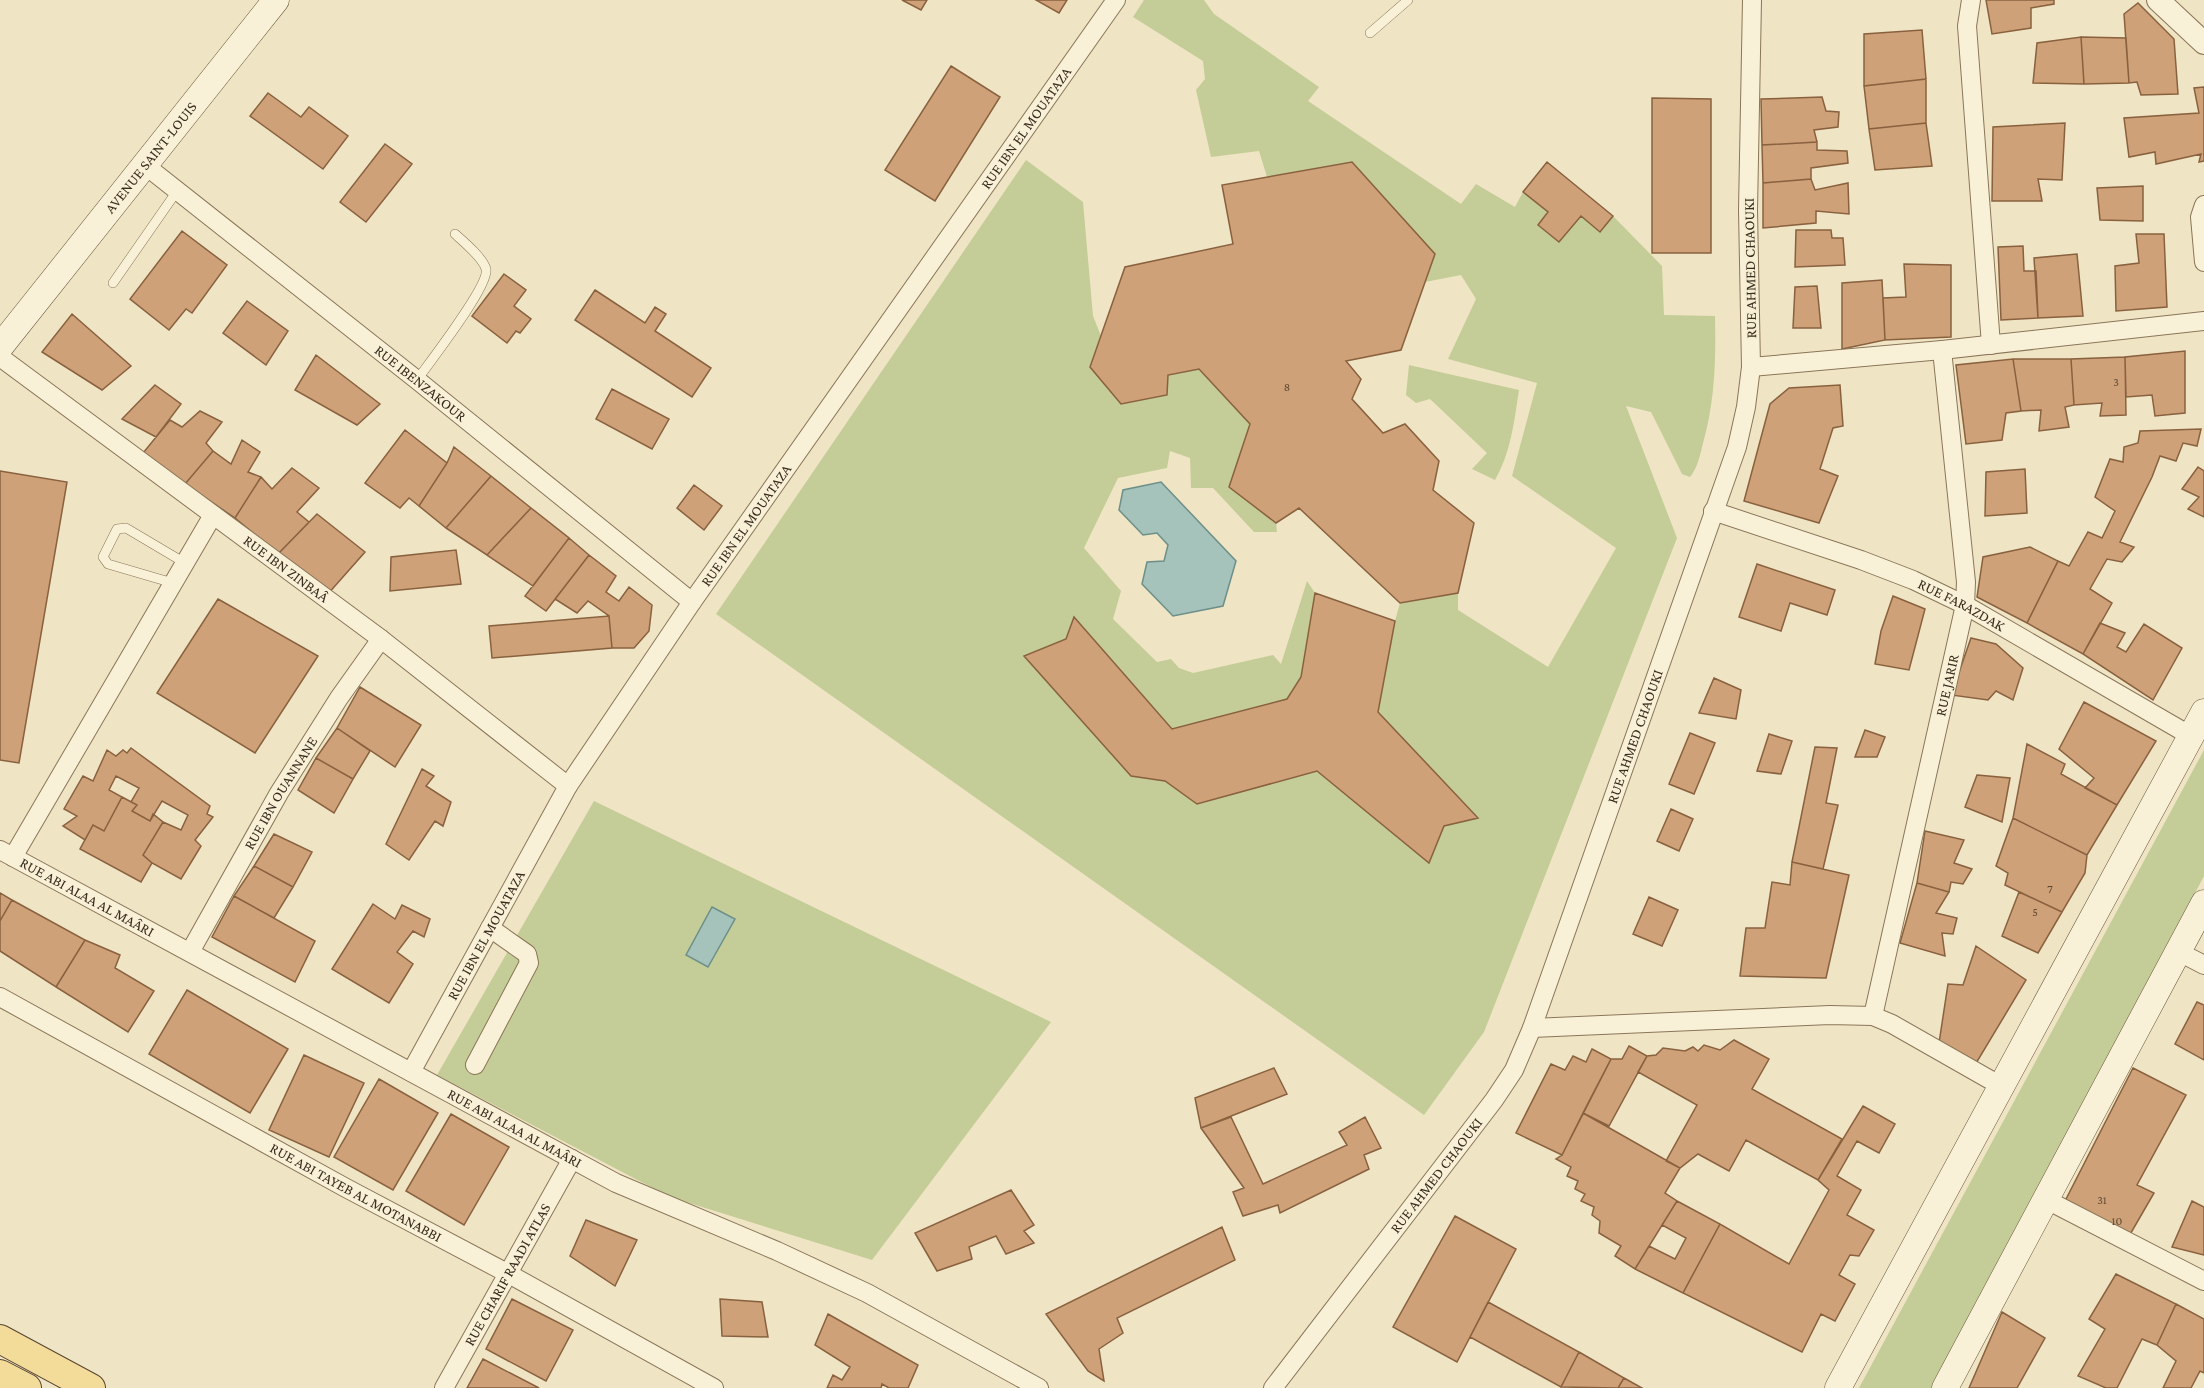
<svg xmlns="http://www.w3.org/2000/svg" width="2204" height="1388" font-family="'Crimson Pro',serif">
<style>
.green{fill:#c4cd97}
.water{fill:#a5c2bb;stroke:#6c9089;stroke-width:1.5}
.building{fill:#cea178;stroke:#89613f;stroke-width:1.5}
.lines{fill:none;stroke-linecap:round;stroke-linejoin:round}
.service-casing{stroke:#8a7659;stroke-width:10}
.minor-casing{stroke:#8a7659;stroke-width:20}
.tertiary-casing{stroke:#8a7659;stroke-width:24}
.secondary-casing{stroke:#6b573d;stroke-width:27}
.primary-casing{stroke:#57442e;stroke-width:30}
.service{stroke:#f9f1d7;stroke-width:9}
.minor{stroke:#f9f1d7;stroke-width:18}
.tertiary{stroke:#f9f1d7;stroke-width:22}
.secondary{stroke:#f9f1d7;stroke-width:26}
.primary{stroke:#f3dc9a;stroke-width:28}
.labels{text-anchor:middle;stroke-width:4.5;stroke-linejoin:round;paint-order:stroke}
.number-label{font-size:12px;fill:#5e4a34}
.street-label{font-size:15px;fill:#392d1e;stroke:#f6eed3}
</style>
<rect width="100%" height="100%" fill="#efe4c3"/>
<!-- green -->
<path class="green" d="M1144,0H1204L1214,14L1319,87L1308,101L1461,204L1476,184L1515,207L1523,192L1548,212L1538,225L1559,242L1581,216L1600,231L1613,216L1662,266L1664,315L1715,316C1716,359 1715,401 1703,443C1700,455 1698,467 1690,477L1682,474L1651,412L1626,406L1677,538L1484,1032L1424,1115L716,614L1026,160L1083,202L1093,316L1101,336L1090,367L1121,404L1167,395L1168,375L1199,369L1250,424L1276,523L1277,532H1254L1213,488H1191L1190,458L1170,451L1167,468L1118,478L1084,548L1121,591L1113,619L1157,662L1171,659L1179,668L1193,673L1273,655L1281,664L1307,581L1315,593L1301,677L1287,699L1172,729L1075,617L1066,639L1024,656L1165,781L1197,804L1317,771L1444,826L1477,818L1378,712L1395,621L1400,603L1458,593V610L1548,667L1616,548L1512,476L1537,383L1448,359L1476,299L1461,275L1425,282L1435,254L1352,162L1267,177L1259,151L1211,157L1196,90L1205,79L1203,61L1133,17Z
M1409,365L1519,390C1514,422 1511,452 1495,480L1472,469L1487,453L1430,399L1416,403L1406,395Z
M2204,750V876L1932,1388H1859Z
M594,801L1051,1022L872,1260L670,1197L437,1075Z"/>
<!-- water -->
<path class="water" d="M1161,482L1236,561L1223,606L1173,616L1142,584L1147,562L1164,561L1168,545L1157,533L1143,535L1119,510L1123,490Z
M712,907L735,919L708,967L686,955Z"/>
<!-- building -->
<path class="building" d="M902,0H927L921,10Z
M1036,0H1067L1059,13Z
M1986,0H2054V4L2031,8V28L1992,34Z
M2138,3L2174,39L2178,94L2141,95L2137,82L2129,83L2124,14Z
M1922,30L1926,79L1864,86V34Z
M2081,37L2084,84L2033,83L2037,43Z
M2081,37L2126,38L2129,83L2084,84Z
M951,66L1000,97L935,201L885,170Z
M1926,79V123L1869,129L1864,86Z
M2204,87V161L2199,162L2201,154L2156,164L2155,152L2129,157L2124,118L2199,113L2194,88Z
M268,93L301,117L309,107L348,136L323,169L250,116Z
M1822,97L1826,111L1839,112L1838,127L1814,130L1817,142L1762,145L1761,99Z
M1652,98L1711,99V253H1652Z
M1926,123L1932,166L1875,170L1869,129Z
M2065,123L2062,180L2038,179L2042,201H1992L1993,127Z
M1817,142V150L1847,151L1848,163L1811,168V179L1763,183L1762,145Z
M385,144L412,164L366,222L340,202Z
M1352,162L1435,254L1401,350L1346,361L1361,379L1352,399L1383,433L1405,424L1439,461L1433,490L1474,523L1458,593L1400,603L1299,508L1276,523L1229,487L1250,424L1199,369L1168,375L1167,395L1121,404L1090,367L1125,267L1233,244L1222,185Z
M1547,162L1613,216L1600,232L1581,216L1559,242L1538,225L1548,212L1523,192Z
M1811,179L1815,190L1848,183L1849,214L1816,211V223L1763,228V183Z
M2143,186V221L2100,220L2097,188Z
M1796,230H1831L1832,238H1843L1845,265L1795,267Z
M182,231L227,265L192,313L186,309L169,330L130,299Z
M2136,234H2164L2167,307L2116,311L2115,266L2139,263Z
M2023,246L2024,271H2036L2038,318L2001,320L1998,247Z
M2077,254L2083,316L2038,318L2034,258Z
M1904,264L1951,265V337L1885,340L1883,298L1906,297Z
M504,274L526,290L514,306L531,319L520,333L516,331L507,343L472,316Z
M1882,280L1885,340L1842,349V283Z
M1817,286L1821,328H1793L1795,287Z
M595,290L645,323L655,307L666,314L655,331L711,368L692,397L575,320Z
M247,301L288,331L266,365L223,333Z
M72,314L131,366L102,390L42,352Z
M2185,351V413L2155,416L2152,395L2126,397L2125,357Z
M316,355L380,404L357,425L295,390Z
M2125,357L2126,415L2100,416L2102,403L2074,405L2071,359Z
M2013,359H2071L2074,405L2065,407L2069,427L2039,431L2041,410L2021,411Z
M2013,359L2021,411L2006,413L2002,440L1966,444L1956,365Z
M155,385L181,404L156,437L122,419Z
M1840,385L1843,426L1833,428L1820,469L1838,476L1819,523L1744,501L1770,404L1789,388Z
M612,389L669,419L652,449L596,419Z
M200,411L222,422L206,443L213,451L185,484L143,453L170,420L182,427Z
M2201,429L2197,446L2183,443L2176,461L2160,456L2152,477L2120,542L2134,547L2122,562L2107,559L2090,589L2112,603L2083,654L2027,623L2058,561L2069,566L2088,532L2102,538L2115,511L2095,497L2110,459L2123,462L2124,447L2138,443L2140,431Z
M405,430L447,463L419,506L409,498L400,508L365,483Z
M242,440L260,452L248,472L261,477L235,518L185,484L213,451L231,464Z
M454,447L491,476L446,528L419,506L447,463Z
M2198,467L2204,471V517L2188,509L2199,497L2182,489Z
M292,468L319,488L297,512L309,522L278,554L235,518L261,477L272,489Z
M2025,469L2027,513L1985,516L1986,472Z
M0,471L67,482L19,763L0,760Z
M491,476L531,508L487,555L446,528Z
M694,485L722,506L704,530L677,508Z
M531,508L569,538L533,586L487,555Z
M317,514L365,552L327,595L278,554Z
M569,538L589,555L546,611L525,596Z
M2030,547L2058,561L2027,623L1977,597L1983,557Z
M456,550L461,584L390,591L391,557Z
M589,555L616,576L606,592L619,601L629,587L652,605L649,631L634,648H612L609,616L588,601L577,613L555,599Z
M1757,564L1835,590L1827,615L1790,603L1781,631L1739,617Z
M1315,593L1395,621L1378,712L1478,818L1444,826L1429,863L1317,771L1197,804L1165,781L1131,776L1024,656L1066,639L1074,617L1172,729L1287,699L1301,677Z
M1893,596L1925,609L1909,670L1875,664L1881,631Z
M218,599L318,656L255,753L157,693Z
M609,616L612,648L492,658L489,626Z
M2100,623L2125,633L2117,647L2126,652L2144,624L2182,648L2153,700L2083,654Z
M1971,638L1996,644L2023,668L2013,700L1996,691L1988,700L1951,695Z
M1714,678L1741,690L1736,719L1699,713Z
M360,687L421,725L395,767L337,728Z
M2084,702L2156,741L2117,805L2085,788L2094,778L2059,749Z
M337,728L370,751L353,779L316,758Z
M1865,730L1885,737L1877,757H1855Z
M1690,733L1715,743L1694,794L1669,784Z
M1769,734L1792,741L1781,774L1757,771Z
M2027,744L2065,764L2061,774L2117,805L2087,855L2013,818Z
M1815,747L1837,748L1826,803L1838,805L1823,869L1792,862Z
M131,748L210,806L207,814L213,817L195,840L201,846L181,879L152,863L143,855L163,822L181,830L188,815L162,801L150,821L132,811L137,805L131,802L139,788L116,776L109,790L122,797L104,831L93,825L85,840L63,826L77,816L64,809L83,776L93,781L107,750L116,756L123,750L127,753Z
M316,758L353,779L334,813L298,790Z
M422,769L434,776L426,786L451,802L443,826L435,821L409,860L386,844Z
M1977,775L2010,778L2002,822L1965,807Z
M122,797L137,805L132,811L150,821L153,814L163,822L143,855L152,863L141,882L80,849L93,825L104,831Z
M1671,809L1693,819L1679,851L1657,841Z
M2013,818L2087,855L2085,873L2062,912L2005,885L2008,873L1996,866Z
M1925,831L1964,840L1954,863L1972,869L1963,884L1951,882L1949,892L1917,883Z
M274,834L312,852L293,887L254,866Z
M1792,862L1849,875L1826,978L1740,976L1746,928H1765L1772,882L1790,885Z
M254,866L293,887L274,918L234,896Z
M1917,883L1949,892L1936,913L1957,918L1953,934L1942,933L1945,956L1900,943Z
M2019,892L2062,912L2038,953L2002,936Z
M0,893L12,900L0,921Z
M234,896L315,941L295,982L212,937Z
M1649,897L1678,910L1662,946L1633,934Z
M12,900L85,940L56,987L0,951V921Z
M373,904L395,919L402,905L430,919L424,937L413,931L397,952L413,964L389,1003L332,969Z
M85,940L120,955L115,968L154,991L128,1032L56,987Z
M1976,946L2026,980L1975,1065L1939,1043L1948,984L1963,985Z
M187,990L288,1049L250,1113L149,1054Z
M2197,1002L2204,1005V1060L2175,1044Z
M1734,1040L1769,1059L1752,1089L1842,1139L1818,1180L1746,1140L1729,1171L1698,1154L1680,1168L1666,1161L1697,1105L1638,1072L1647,1056L1656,1055L1663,1048L1685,1051L1693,1047L1698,1051L1704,1045L1720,1050Z
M1629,1046L1647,1056L1609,1126L1583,1113L1611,1059H1622Z
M1592,1049L1611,1059L1562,1155L1516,1133L1551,1064L1565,1070L1573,1056L1586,1062Z
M304,1055L364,1083L329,1157L269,1130Z
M1274,1068L1287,1094L1201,1128L1195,1098Z
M2133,1068L2186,1095L2137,1185L2154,1193L2128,1238L2063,1205Z
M379,1079L438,1113L393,1190L334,1157Z
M1863,1106L1895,1124L1879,1153L1857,1141L1837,1176L1861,1190L1847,1215L1874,1230L1859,1256L1850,1255L1839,1275L1855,1284L1835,1321L1821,1314L1802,1352L1683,1293L1720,1224L1789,1264L1829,1190L1818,1180Z
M1583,1113L1680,1168L1665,1193L1677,1201L1635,1269L1615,1256L1621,1246L1599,1233L1600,1221L1592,1215L1594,1207L1581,1201L1585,1194L1575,1189L1578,1181L1567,1176L1571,1167L1556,1159L1562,1155Z
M451,1114L509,1147L464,1225L406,1191Z
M1231,1117L1263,1184L1347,1145L1339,1132L1365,1117L1381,1148L1364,1155L1369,1169L1280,1213L1278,1205L1243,1216L1233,1192L1244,1188L1201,1128Z
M1011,1190L1034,1225L1024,1231L1034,1243L1006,1254L996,1236L969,1247L972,1259L937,1271L915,1233Z
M1677,1201L1720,1224L1683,1293L1635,1269L1649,1246L1675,1259L1686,1238L1662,1225Z
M2192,1201L2204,1207V1255L2172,1247Z
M1455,1216L1516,1249L1457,1362L1393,1327Z
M586,1220L637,1240L615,1286L570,1256Z
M1222,1227L1235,1260L1117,1318L1123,1333L1099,1349L1104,1381L1088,1371L1046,1314Z
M2116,1274L2176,1304L2157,1345L2142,1339L2117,1388H2106L2078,1376L2105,1329L2089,1319Z
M512,1299L573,1330L546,1381L486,1349Z
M720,1299L762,1302L768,1337L722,1336Z
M1488,1302L1579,1352L1561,1387L1470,1337Z
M2176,1304L2204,1319V1373L2200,1371L2191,1388H2163L2176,1361L2157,1345Z
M2002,1312L2045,1338L2017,1388H1969Z
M828,1314L918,1365L908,1388H889L882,1384L881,1388H827L833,1375L842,1380L850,1367L815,1345Z
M1579,1352L1624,1378L1618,1388L1561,1387Z
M483,1359L539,1388H467Z
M1624,1378L1642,1388H1618Z"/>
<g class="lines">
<!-- service casing -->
<g class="service-casing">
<path id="service" d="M1370,33L1408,0
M113,283L177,191
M417,380C429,363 490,285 486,269C483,258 464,242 455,234
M173,583L108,564L103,557L117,529L126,528L185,563"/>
</g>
<!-- minor casing -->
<g class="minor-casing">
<g id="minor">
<path d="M1971,0L1967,26L1991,345"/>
<path id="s1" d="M146,166L417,380L692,602"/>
<path d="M2204,205L2200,217L2204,262"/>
<path id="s2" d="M0,357L381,639L568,786"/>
<path d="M1751,367L1942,350L2204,321"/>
<path id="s3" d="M1713,511L1861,560L1913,580L1965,605L2191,736"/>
<path id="s4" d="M0,850L616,1183L777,1251L867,1293L1039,1388"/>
<path d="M13,857L213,515"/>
<path id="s5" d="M190,952L279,793L339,698L381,639"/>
<path d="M2179,952L2204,965"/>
<path id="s6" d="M0,997L346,1188L507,1273L714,1388"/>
<path id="s7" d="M1873,1016L1965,605L1966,582L1942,350"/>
<path d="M1532,1028L1830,1015L1873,1016L1892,1024L2001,1086"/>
<path d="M475,1065L529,963L527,954L490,928"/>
<path id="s8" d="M411,1072L568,786L692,602L1116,0"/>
<path d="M2045,1199L2204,1281"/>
<path id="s9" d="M444,1388L572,1159"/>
<path id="s10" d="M1273,1388L1494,1100L1514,1070L1532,1028L1737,447L1746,407L1751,367L1748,210L1752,0"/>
</g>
</g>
<!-- tertiary casing -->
<g class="tertiary-casing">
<path id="tertiary" d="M2158,0L2204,43"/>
</g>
<!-- secondary casing -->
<g class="secondary-casing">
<g id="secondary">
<path id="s11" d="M0,347L276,0"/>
<path d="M1838,1388L2204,712"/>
<path d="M1945,1388L2204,903"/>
</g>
</g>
<!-- primary casing -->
<g class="primary-casing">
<path id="primary" d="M0,1339L91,1388
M0,1374L27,1388"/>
</g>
<!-- service -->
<use href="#service" class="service"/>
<!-- minor -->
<use href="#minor" class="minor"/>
<!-- tertiary -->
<use href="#tertiary" class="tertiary"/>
<!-- secondary -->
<use href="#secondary" class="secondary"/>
<!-- primary -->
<use href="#primary" class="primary"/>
</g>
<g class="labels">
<!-- number labels -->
<g class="number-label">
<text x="2116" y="386">3</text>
<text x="1287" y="391">8</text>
<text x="2050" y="893">7</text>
<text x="2035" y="916">5</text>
<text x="2102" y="1204">31</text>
<text x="2117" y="1225">10</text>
</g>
<!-- street labels -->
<g class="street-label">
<text dy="5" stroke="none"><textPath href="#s8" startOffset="1128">RUE IBN EL MOUATAZA</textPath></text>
<text dy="5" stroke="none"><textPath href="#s11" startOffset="242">AVENUE SAINT-LOUIS</textPath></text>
<text transform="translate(1750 268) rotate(-91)" y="5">RUE AHMED CHAOUKI</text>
<text dy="5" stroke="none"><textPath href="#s1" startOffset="350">RUE IBENZAKOUR</textPath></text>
<text dy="5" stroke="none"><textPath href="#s8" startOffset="642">RUE IBN EL MOUATAZA</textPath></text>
<text dy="5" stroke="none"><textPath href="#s2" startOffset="356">RUE IBN ZINBAÂ</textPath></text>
<text dy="5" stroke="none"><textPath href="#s3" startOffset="266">RUE FARAZDAK</textPath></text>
<text dy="5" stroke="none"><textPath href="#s7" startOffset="339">RUE JARIR</textPath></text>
<text dy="5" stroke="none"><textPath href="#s10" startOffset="754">RUE AHMED CHAOUKI</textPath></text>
<text dy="5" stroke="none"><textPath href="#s5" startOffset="183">RUE IBN OUANNANE</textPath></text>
<text dy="5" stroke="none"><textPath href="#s4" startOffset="99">RUE ABI ALAA AL MAÂRI</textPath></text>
<text dy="5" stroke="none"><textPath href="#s8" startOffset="156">RUE IBN EL MOUATAZA</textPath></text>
<text dy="5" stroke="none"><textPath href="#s4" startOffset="585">RUE ABI ALAA AL MAÂRI</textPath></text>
<text dy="5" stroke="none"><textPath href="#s10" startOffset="268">RUE AHMED CHAOUKI</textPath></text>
<text dy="5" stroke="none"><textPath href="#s6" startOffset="406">RUE ABI TAYEB AL MOTANABBI</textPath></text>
<text dy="5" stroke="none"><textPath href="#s9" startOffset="130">RUE CHARIF RAADI ATLAS</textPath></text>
</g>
</g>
</svg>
